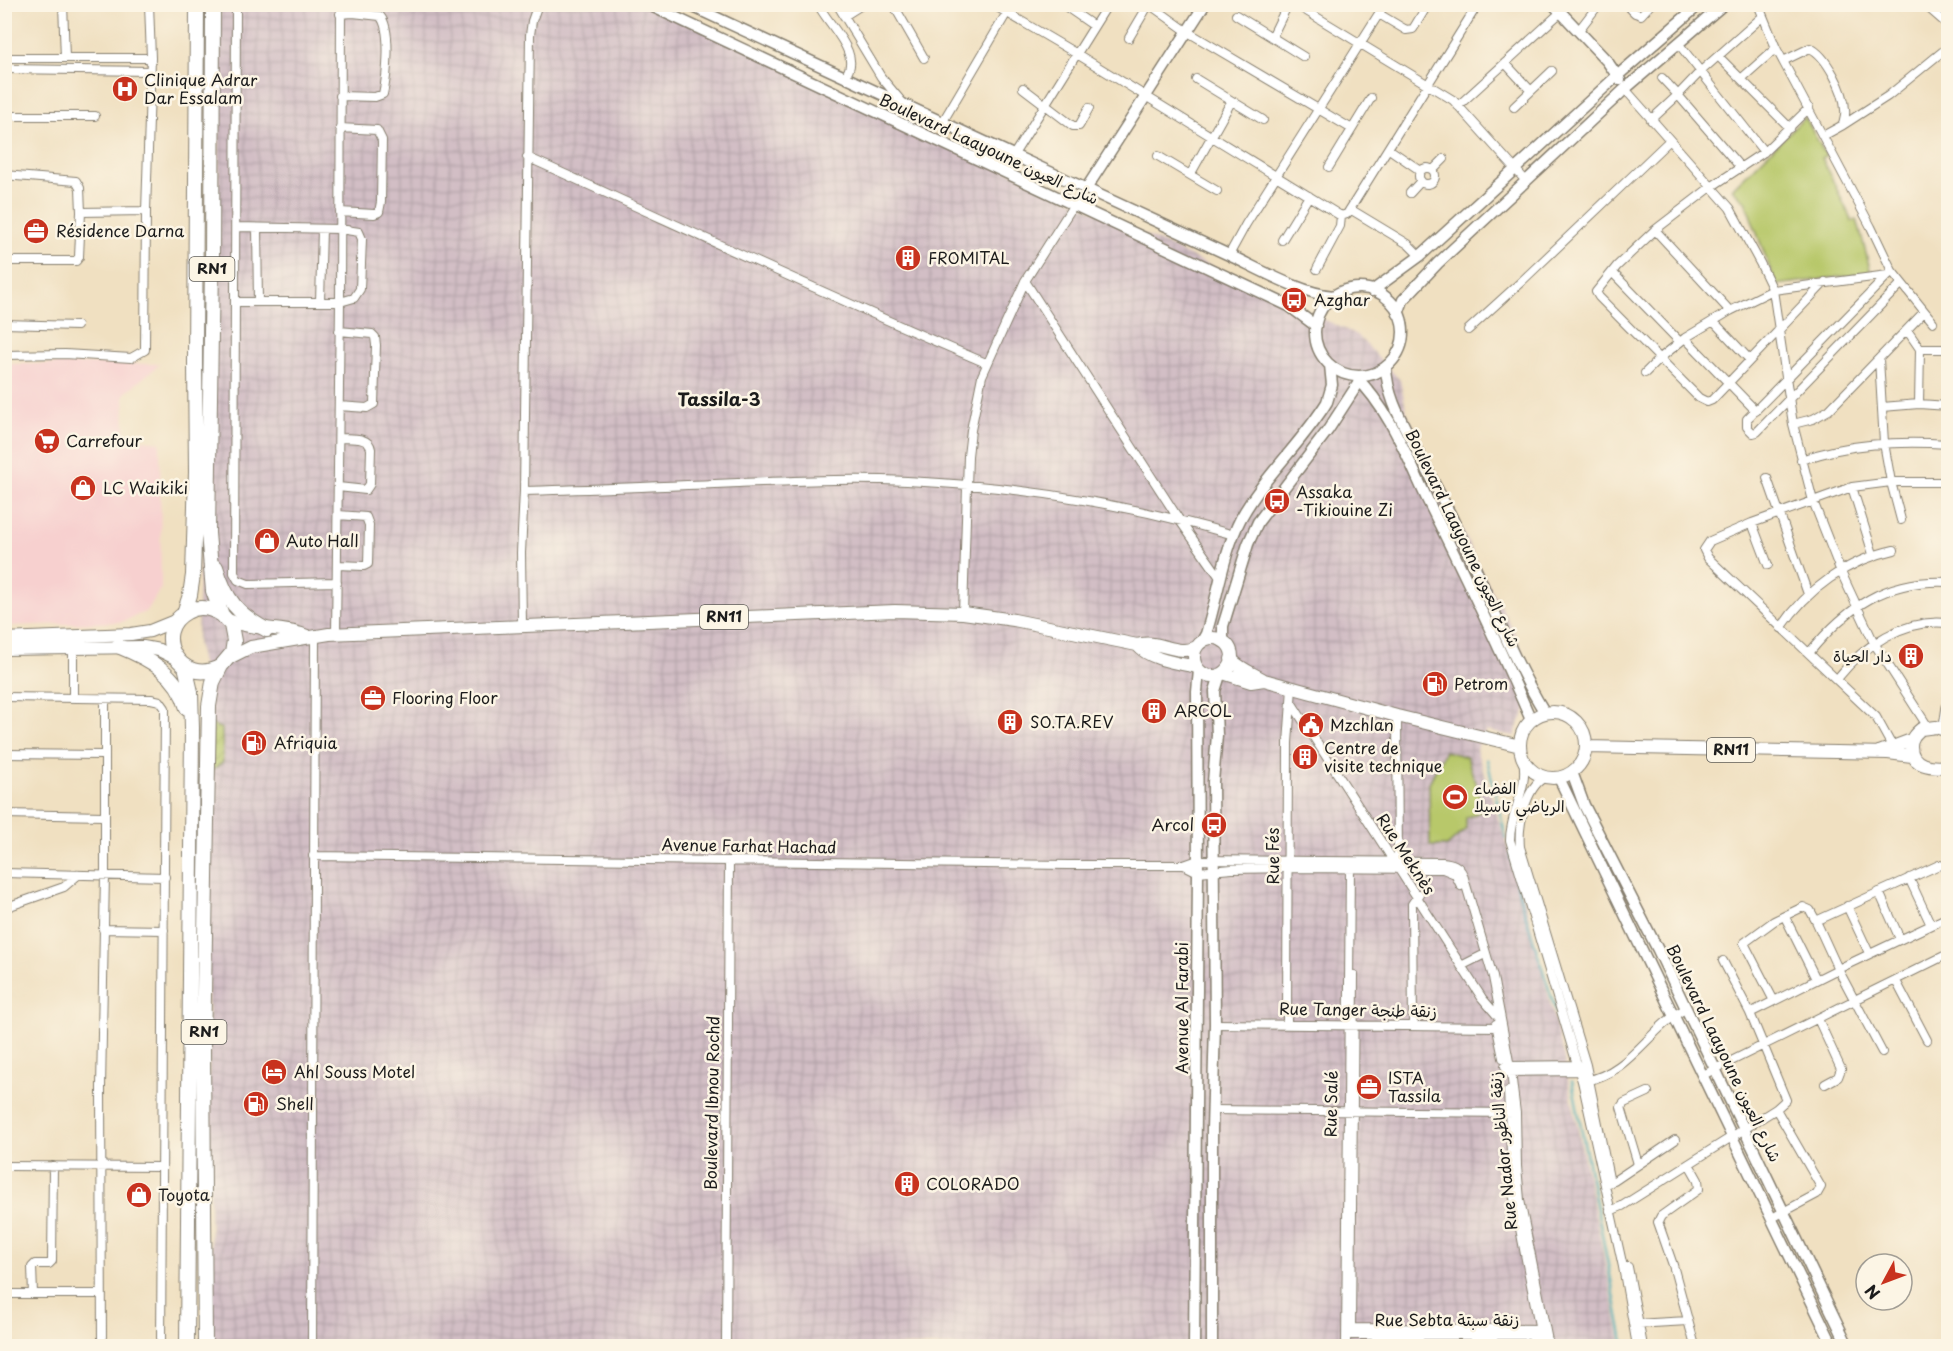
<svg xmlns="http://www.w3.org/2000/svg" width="1953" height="1351" font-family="'Playpen Sans','Playpen Sans Arabic',sans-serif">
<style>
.built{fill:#f7d0cf}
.industrial{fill:url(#industrial-grid)}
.garden{fill:url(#garden-furrows);stroke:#6a7243;stroke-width:1.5}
.pitch{fill:#b8c86a;stroke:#6a7243;stroke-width:1.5}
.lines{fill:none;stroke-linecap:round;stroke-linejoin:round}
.stream{stroke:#3baab9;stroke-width:2}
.minor-casing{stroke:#867e6e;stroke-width:10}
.tertiary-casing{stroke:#867e6e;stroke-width:13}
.secondary-casing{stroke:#867e6e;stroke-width:14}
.primary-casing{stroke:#867e6e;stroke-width:14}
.trunk-casing{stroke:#867e6e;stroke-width:16}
.minor{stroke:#fff;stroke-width:8}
.tertiary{stroke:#fff;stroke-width:10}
.secondary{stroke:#fff;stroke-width:12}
.primary{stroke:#fff;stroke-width:12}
.trunk{stroke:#fff;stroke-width:14}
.labels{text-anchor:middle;stroke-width:5;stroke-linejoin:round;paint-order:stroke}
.shield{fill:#fcf5e5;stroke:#5f5d58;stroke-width:1.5}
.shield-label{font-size:15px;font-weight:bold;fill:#1c1c1c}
.poi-label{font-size:16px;fill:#1c1c1c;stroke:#fcf5e5;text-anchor:start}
.street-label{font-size:16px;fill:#1c1c1c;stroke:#fcf5e5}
.neighbourhood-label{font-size:18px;font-weight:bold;fill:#1c1c1c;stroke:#fcf5e5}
</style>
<defs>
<pattern id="industrial-grid" width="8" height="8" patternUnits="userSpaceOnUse" patternTransform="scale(1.5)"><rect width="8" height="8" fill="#d2bec5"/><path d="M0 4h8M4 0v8" fill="none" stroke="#b4a3a9"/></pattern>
<pattern id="garden-furrows" width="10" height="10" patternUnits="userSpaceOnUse" patternTransform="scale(1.5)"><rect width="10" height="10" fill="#b8c86a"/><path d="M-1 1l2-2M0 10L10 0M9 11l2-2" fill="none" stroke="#9eab5b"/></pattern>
</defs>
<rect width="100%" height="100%" fill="#fcf5e5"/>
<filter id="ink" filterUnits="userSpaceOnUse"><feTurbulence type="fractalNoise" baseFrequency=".0167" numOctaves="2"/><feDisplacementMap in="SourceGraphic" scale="12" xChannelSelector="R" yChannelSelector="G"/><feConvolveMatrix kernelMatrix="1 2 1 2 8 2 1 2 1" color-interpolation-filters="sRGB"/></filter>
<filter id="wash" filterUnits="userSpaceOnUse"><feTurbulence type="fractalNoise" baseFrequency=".008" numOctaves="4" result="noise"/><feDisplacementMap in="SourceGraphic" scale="24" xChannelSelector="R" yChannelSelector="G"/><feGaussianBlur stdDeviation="1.35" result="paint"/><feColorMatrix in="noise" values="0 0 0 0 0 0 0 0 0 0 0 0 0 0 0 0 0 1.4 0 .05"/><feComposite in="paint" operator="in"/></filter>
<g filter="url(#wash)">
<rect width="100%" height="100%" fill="#f0e0c1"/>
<!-- built -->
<path class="built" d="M5,364H160L124,394L125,438L160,442L161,588L147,611L122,622L5,626Z"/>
<!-- industrial -->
<path class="industrial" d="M220,5H651L851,96L1357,335L1400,380L1407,413L1485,578L1513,629L1525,657L1530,694L1529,704L1517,728L1515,736L1486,731L1476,749L1526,905L1562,1050L1622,1346H212L204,672L197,642L201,515L219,160Z"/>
<!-- garden -->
<path class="garden" d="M211,724L222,729L223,762L212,771Z"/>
<!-- pitch -->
<path class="pitch" d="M1805,117L1826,156L1822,158L1852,221L1856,220L1859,226L1871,273L1776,285L1745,201L1732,189Z
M1445,751L1467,757L1484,810L1466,818V829L1447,846H1430L1429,783Z"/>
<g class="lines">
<!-- stream -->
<path class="stream" d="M1487,759L1506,838
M1510,853L1521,901L1562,1030L1567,1052
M1572,1081L1624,1346"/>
</g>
</g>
<g filter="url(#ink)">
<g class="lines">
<!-- minor casing -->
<g class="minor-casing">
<path id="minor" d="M63,4L65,58
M236,4L234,573L238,580L248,584L337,582
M818,4C827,24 865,56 844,77
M837,4L881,77L902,102
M893,4L924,58
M992,4L1077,54L1341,216L1347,214L1478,4
M1062,4L1094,26
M1295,4L1453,100L1526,181
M1626,4L1635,13L1641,15L1651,4
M1758,4L1776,48L1871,227L1892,271L1933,322
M1924,4L1948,25
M1379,14L1406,30L1413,29L1428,4
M1236,15L1304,57
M844,16L863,4
M1579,30L1599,4
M1272,37L1288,4
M1129,38L1149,4L1188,32L1352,129
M1678,43L1764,152
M1776,48L1741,79L1790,128
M1718,56L1741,79
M4,58H151
M1783,61L1810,48C1826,55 1845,92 1845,110C1846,115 1844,120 1843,125L1823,136
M1505,63L1531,91
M4,69L151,71
M1196,79L1263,120
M1023,88L1073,126H1079L1089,108
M1625,89L1730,208L1760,263L1773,290L1793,424L1813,501L1841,572L1874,643L1928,727
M340,96L375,97L383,94C387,77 392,29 380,16L353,13L340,14
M1458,106L1561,12
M1514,107L1552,71
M1809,108L1764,152L1711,187L1655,230L1617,266L1596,292L1599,297L1699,398L1707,402L1712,400L1825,282
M4,116H95
M1651,120L1678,95L1662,78
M942,123L1012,4
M1843,125L1888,96L1948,47
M1389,149L1421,171
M1013,156L1108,4
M1158,156L1217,191
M527,157C680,226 832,298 986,363
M1329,167L1371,98
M1419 176a8 8 0 1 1 16 0a8 8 0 1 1-16 0Z
M1741,168L1678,95L1700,72L1762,17
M1433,170L1444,159
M4,175L76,181L80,188L81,212L146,211
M1190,175L1231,102
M1410,193L1421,181
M1350,209L1408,244L1420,256
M340,212L374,214L379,212L381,202L382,140L377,130L340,128
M257,228L258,302
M1655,230L1730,311
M1282,240L1309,196
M1229,255L1246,224L1385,4
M4,261H76L79,257L81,212
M1317,269L1340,226L1341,216
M1892,271L1747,419V427L1753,433L1757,432L1901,284
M1612,272L1680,342
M1025,281L1178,518L1221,579
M235,302H340L354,298L360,289L362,239L359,232L340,229L236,227
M320,302L322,229
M1713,321L1750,360
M4,324L77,326
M1468,330L1522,281L1670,140
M1907,330L1920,349
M1685,338L1756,411
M4,355L65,354L131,358L145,350L146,211L151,58L149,4
M1879,359L1884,443L1891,482L1901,520
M1645,373L1659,359L1685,338L1730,311L1773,290L1888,275
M1919,404L1920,349H1948
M339,406L367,408L374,404L376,345L375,337L372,334L339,331
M1882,407L1919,404L1948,406
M1793,424L1813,419L1829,410L1924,312
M1801,460C1849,443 1898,441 1948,444
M1767,478L1808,594
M338,487L366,490L370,484L371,449C369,436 350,439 339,438
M1852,487L1873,554
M524,491C596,489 667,486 738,483C794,481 851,478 907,481C1017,486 1128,504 1234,535
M1752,523L1768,565
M337,565L364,566L368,564L369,525L366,517L338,515
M963,613L968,456L971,430L982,376L1025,281L1073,206
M522,625L521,553L524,491L530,35L532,21L538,4
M1781,628C1807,589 1848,560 1894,550
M336,634L340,302L341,4
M73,645V698
M1809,653C1847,607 1886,579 1948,582
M1837,679C1864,645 1904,618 1948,623
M4,697L151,699L160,701L165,708L161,1346
M1291,702L1482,998L1500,1019
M1397,716L1398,861
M1943,729L1948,697
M1892,746L1876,717L1708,558L1704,550L1710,541L1752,523L1852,487L1891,482H1948
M4,754L103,755
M1523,760C1529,789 1510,811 1510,840L1582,1081L1623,1267L1637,1346
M1545,777C1525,788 1518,826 1520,847L1586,1065L1609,1178
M4,814L104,816
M313,856L1069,865H1184L1198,860L1442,862C1452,863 1459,865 1463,875L1493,977L1511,1072L1516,1113L1517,1166L1520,1200L1549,1346
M1184,865L1198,872L1232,869L1288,868L1443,869L1455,874L1461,886
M4,873L165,877
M1948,874L1944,866L1939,865L1816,921L1838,969L1948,917
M1909,878L1931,925
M1879,892L1900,939
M1847,906L1869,953
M4,908L64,887L78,875
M1785,917L1816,979
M103,929L164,930
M1461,966L1481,956
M1896,981L1927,1040
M1774,1001L1744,943L1774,921L1803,907L1810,910L1816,921
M1750,1013L1838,969L1882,1052
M1818,1019L1841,1069L1838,1077L1825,1084
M1215,1024L1499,1027
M1287,1024L1288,743L1292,688
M1496,1024L1503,1058
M1413,1026L1412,904L1419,894
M1505,1066L1582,1065
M1506,1072L1583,1071
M1703,1075L1948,954
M1585,1081C1630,1073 1648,1029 1685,1009
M1508,1091L1513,1193L1543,1346
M1212,1110L1515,1113
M1638,1164L1621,1107L1624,1103L1648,1092
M1689,1164L1698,1180L1699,1189L1661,1216L1658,1222L1673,1265L1695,1346
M4,1166L161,1167
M1605,1184L1614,1181L1675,1140
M1610,1211L1622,1206L1776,1109L1786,1100L1750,1013L1723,961
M1772,1218L1817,1194L1821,1187L1776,1109
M1628,1267L1643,1346
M4,1294H101
M33,1294L32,1267L35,1264H49L52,1261L53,1166
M1635,1324L1688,1321
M1348,1328L1542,1329
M1351,1328L1354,975
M1346,1335H1543
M4,1345L131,1346
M102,1346L101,1088L105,874V699
M312,1346L315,635
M726,1346L729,861
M1346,1346L1350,865"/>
</g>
<!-- tertiary casing -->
<g class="tertiary-casing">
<path id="tertiary" d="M647,4L1289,306L1316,326
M687,4L1229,255C1259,269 1302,294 1334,296
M1553,4L1607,61L1620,80
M1086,189L1205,4
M1315 332a44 44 0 1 1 88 0a44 44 0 1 1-88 0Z
M1372,291L1420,256L1617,76L1700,4
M1398,314L1403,300L1438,263L1625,89L1724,4
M1386,367C1387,396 1400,418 1413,443C1427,470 1442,497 1455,524C1486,587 1508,653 1545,713
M1355,376C1390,410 1407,457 1428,501C1464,573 1499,646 1531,720
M1223,642V626L1248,544L1258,522L1328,430L1363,376
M1201,643L1206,634C1218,596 1223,553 1241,518C1264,476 1302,443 1327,402L1332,385L1330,365
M1572,772L1584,805L1658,950L1848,1346
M1559,778L1833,1346
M1194,1346L1198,872L1197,692L1199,670
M1212,1346V1129L1215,1024L1213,782L1217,735L1215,691L1220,675"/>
</g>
<!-- secondary casing -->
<g class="secondary-casing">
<path id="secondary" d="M4,639L131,634L150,631L177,620
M4,649L143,647L159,650L177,659"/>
</g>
<!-- primary casing -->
<g class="primary-casing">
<path id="primary" d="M228,620C254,631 284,626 307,636
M1194 657a19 19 0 1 1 38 0a19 19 0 1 1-38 0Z
M1137,645C1150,660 1178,663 1197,667
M229,658L251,647L329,634L895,611L963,613L1014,620L1137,645C1158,638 1176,657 1197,647
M1231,659C1240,669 1253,673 1264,680L1397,716L1520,746
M1223,673L1251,682L1264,680
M1520 745a33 33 0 1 1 66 0a33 33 0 1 1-66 0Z
M1948,731L1936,727L1921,729C1915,734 1911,738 1911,746C1911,767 1932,768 1948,766
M1586,747L1888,753L1912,756
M1879,752L1911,740"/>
</g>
<!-- trunk casing -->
<g class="trunk-casing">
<path id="trunk" d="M216,567C226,600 237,614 267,630
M184,613L190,595L193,575L196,472L195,363L197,4
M118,646C150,659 177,673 187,708
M185,666L191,692L192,728L187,1346
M221,666C181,689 149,632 187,612C199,605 211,608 222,615
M205,1346L203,1050L209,706L213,682L221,666L232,653L234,641L231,625L222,615L213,591L208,533L212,265L213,4"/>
</g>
<!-- minor -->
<use href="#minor" class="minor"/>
<!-- tertiary -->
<use href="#tertiary" class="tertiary"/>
<!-- secondary -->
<use href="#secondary" class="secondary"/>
<!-- primary -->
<use href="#primary" class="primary"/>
<!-- trunk -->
<use href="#trunk" class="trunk"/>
</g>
</g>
<!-- icons -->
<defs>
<g id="hospital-disc" transform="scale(1.35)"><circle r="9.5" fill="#c8321e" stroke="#fcf5e5"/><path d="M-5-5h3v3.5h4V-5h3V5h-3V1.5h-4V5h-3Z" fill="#fff"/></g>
<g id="office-disc" transform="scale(1.35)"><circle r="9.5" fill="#c8321e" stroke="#fcf5e5"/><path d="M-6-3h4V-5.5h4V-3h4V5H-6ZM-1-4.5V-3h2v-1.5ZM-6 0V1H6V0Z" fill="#fff"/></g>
<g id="building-disc" transform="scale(1.35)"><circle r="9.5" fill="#c8321e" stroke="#fcf5e5"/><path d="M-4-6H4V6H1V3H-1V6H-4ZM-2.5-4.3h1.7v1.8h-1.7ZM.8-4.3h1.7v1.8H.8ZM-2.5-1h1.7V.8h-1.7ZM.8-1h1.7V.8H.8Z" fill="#fff"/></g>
<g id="bus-disc" transform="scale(1.35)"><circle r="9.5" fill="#c8321e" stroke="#fcf5e5"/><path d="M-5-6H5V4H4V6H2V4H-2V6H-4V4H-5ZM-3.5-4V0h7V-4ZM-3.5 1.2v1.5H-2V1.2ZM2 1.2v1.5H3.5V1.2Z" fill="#fff"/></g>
<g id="supermarket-disc" transform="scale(1.35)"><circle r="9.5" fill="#c8321e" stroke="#fcf5e5"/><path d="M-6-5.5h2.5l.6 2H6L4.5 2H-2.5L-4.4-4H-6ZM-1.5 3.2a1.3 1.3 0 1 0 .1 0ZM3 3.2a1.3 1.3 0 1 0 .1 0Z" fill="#fff"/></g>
<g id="shop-disc" transform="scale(1.35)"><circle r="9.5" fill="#c8321e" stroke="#fcf5e5"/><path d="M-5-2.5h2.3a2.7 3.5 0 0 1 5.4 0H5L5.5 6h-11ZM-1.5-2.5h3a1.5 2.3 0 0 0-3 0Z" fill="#fff"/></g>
<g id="fuel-disc" transform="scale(1.35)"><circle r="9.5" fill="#c8321e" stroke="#fcf5e5"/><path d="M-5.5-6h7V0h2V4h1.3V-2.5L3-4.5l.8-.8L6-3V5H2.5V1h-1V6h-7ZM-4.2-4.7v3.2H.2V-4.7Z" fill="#fff"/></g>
<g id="civic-disc" transform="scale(1.35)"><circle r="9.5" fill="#c8321e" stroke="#fcf5e5"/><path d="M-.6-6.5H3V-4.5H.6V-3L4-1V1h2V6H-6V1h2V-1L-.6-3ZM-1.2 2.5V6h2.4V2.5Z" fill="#fff"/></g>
<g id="stadium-disc" transform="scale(1.35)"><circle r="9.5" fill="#c8321e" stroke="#fcf5e5"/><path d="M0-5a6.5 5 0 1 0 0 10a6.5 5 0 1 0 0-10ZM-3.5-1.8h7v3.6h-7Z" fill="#fff"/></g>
<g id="hotel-disc" transform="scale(1.35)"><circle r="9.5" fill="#c8321e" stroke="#fcf5e5"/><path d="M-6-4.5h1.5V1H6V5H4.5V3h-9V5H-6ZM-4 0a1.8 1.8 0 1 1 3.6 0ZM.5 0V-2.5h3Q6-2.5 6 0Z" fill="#fff"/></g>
</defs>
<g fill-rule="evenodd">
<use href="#hospital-disc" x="125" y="89"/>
<use href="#office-disc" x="36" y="231"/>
<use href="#building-disc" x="908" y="258"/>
<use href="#bus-disc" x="1294" y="300"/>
<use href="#supermarket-disc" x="47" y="441"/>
<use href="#shop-disc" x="83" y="488"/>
<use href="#bus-disc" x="1277" y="501"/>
<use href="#shop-disc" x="267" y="541"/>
<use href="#building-disc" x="1911" y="656"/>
<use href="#fuel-disc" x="1435" y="684"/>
<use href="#office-disc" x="373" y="698"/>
<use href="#building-disc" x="1154" y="711"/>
<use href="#building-disc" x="1010" y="722"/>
<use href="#civic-disc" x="1311" y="725"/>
<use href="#fuel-disc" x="254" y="743"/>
<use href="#building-disc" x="1305" y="757"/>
<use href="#stadium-disc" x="1455" y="797"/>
<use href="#bus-disc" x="1214" y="825"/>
<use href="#hotel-disc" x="274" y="1072"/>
<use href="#office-disc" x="1369" y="1087"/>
<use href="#fuel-disc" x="256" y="1104"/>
<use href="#building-disc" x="907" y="1184"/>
<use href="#shop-disc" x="139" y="1195"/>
</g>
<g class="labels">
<!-- shield labels -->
<g class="shield">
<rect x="189.5" y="257" width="45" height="24" rx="4.5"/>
<rect x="700" y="605" width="48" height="24" rx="4.5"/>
<rect x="1707" y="738" width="48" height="24" rx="4.5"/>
<rect x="181.5" y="1020" width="45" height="24" rx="4.5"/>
</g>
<g class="shield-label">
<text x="212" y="274">RN1</text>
<text x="724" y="622">RN11</text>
<text x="1731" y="755">RN11</text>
<text x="204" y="1037">RN1</text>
</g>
<!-- poi labels -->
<g class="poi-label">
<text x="144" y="86">Clinique Adrar<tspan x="144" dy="18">Dar Essalam</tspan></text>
<text x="56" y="237">Résidence Darna</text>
<text x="928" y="264">FROMITAL</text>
<text x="1314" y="306">Azghar</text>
<text x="66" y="447">Carrefour</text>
<text x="103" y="494">LC Waikiki</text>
<text x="1296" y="498">Assaka<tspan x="1296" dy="18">-Tikiouine Zi</tspan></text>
<text x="286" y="547">Auto Hall</text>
<text x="1892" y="662" text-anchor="end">دار الحياة</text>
<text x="1454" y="690">Petrom</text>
<text x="392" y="704">Flooring Floor</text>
<text x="1174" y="717">ARCOL</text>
<text x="1030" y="728">SO.TA.REV</text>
<text x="1330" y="731">Mzchlan</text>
<text x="274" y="749">Afriquia</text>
<text x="1324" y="754">Centre de<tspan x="1324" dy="18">visite technique</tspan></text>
<text x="1474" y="794">الفضاء<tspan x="1474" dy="18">الرياضي تاسيلا</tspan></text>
<text x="1194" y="831" text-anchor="end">Arcol</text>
<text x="294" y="1078">Ahl Souss Motel</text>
<text x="1388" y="1084">ISTA<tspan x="1388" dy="18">Tassila</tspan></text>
<text x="276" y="1110">Shell</text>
<text x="926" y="1190">COLORADO</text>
<text x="158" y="1201">Toyota</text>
</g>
<!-- street labels -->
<g class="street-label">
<text transform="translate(989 149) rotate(25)" y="6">Boulevard Laayoune شارع العيون</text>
<text transform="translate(1463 538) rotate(64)" y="6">Boulevard Laayoune شارع العيون</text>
<text transform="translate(749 846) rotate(1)" y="6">Avenue Farhat Hachad</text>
<text transform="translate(1406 854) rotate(57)" y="6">Rue Meknès</text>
<text transform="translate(1273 856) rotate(-90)" y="6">Rue Fés</text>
<text transform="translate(1182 1008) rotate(-90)" y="6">Avenue Al Farabi</text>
<text transform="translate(1358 1010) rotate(1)" y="6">Rue Tanger زنقة طنجة</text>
<text transform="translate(1724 1053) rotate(64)" y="6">Boulevard Laayoune شارع العيون</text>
<text transform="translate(712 1103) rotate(-89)" y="6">Boulevard Ibnou Rochd</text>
<text transform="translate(1331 1104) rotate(-89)" y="6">Rue Salé</text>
<text transform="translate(1503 1151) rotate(-96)" y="6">Rue Nador زنقة الناظور</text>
<text x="1447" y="1326">Rue Sebta زنقة سبتة</text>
</g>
<!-- neighbourhood labels -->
<g class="neighbourhood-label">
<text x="719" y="406">Tassila-3</text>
</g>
</g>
<!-- margin -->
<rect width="1953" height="1351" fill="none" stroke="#fcf5e5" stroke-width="24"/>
<!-- north arrow -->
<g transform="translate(1884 1282) rotate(229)"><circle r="28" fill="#fcf5e5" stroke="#a29e95" stroke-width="1.5"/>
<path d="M0-4.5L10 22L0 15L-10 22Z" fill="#c8321e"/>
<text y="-9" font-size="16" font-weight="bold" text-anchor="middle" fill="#1c1c1c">N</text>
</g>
</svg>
